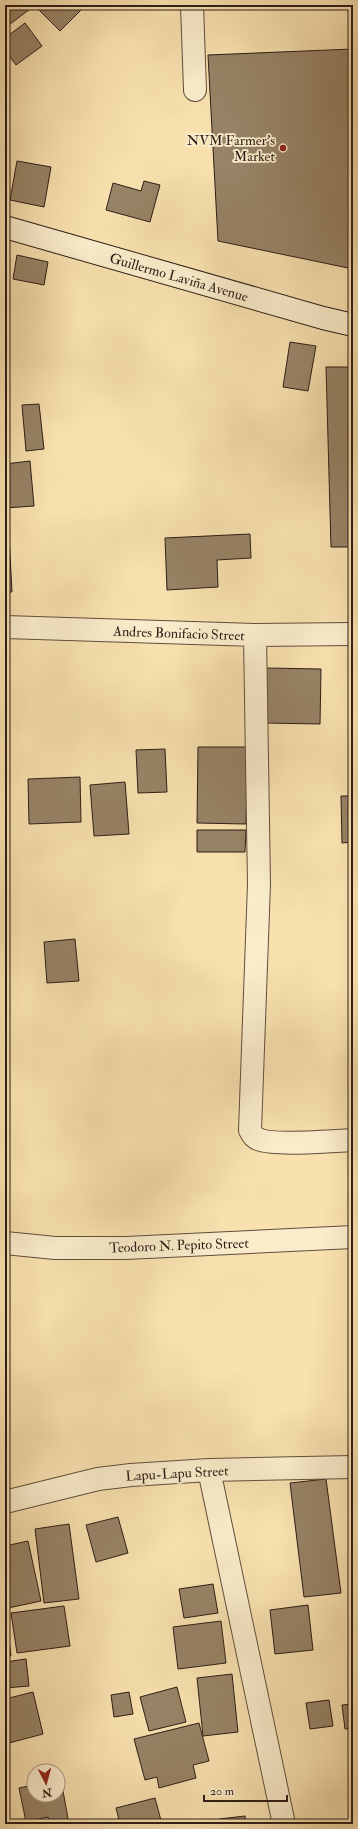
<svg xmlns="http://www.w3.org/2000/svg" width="358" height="1829" font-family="'IM FELL Double Pica',serif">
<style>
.building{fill:#978366;stroke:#2d1d16}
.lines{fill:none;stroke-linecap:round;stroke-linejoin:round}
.street-casing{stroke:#604e3c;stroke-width:24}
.secondary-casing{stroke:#2d1d16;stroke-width:24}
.street{stroke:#faeccb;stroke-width:22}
.secondary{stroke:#faeccb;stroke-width:22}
.poi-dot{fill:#8f2418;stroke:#faeccb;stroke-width:1.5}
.labels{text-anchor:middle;stroke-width:3.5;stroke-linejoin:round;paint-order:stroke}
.poi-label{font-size:14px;fill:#2d1d16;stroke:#faeccb;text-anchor:end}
.street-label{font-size:14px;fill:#2d1d16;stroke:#faeccb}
</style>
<rect width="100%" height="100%" fill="#f8e1af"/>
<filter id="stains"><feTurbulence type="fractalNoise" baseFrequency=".005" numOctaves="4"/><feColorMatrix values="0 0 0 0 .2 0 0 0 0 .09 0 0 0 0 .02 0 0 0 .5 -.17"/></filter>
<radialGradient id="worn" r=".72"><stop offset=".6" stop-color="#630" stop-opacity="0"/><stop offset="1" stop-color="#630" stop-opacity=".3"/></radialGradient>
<!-- building -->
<path class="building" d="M5,5H27L30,9L10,24L5,17Z
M44,5H76L81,10L60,31L39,10Z
M25,23L42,46L16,65L5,50V38Z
M353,49V269L218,241L208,55Z
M17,161L51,167L44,207L10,200Z
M144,181L160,185L150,222L106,210L113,183L141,191Z
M17,255L48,262L44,285L13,279Z
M290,342L316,346L308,391L283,387Z
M326,367H353V547H331Z
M39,404L44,449L26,451L22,405Z
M30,461L34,506L5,508V464Z
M5,516H8L12,592H5Z
M250,534L251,558L217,560L218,587L167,590L165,538Z
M266,668L321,669L320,724L265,723Z
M198,747H248L246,824L197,823Z
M165,749L167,792L138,793L136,750Z
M80,777L81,822L29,824L28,779Z
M125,782L129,834L94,836L90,785Z
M341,796H353V842L342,843Z
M197,830H246L245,852H197Z
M75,939L79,981L47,983L44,942Z
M326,1479L341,1593L304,1597L290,1483Z
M118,1517L128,1553L96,1562L86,1525Z
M69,1524L79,1599L44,1603L35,1529Z
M28,1541L41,1601L8,1608L5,1593V1546Z
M213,1584L218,1613L184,1618L179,1589Z
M308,1605L313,1650L275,1654L270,1610Z
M64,1606L70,1646L17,1653L11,1613Z
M221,1621L226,1663L178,1669L173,1627Z
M7,1622L11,1656L5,1657V1623Z
M26,1659L29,1686L5,1688V1662Z
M232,1674L238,1732L203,1736L197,1678Z
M177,1687L186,1722L149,1731L140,1697Z
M33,1692L43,1734L9,1743L5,1726V1699Z
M129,1692L133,1714L114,1717L111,1695Z
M329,1700L333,1726L310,1729L306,1703Z
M353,1704V1728L345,1729L342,1705Z
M199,1723L209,1761L193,1765L196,1778L159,1788L157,1777L145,1780L134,1739Z
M61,1780L69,1824H50L48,1817L26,1822L19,1788L34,1785V1795H58V1781Z
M155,1798L162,1824H120L116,1808Z
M245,1816L246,1824H219V1819Z"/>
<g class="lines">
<!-- street casing -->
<g class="street-casing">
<path id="street" d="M192,5L195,90
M5,627L255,635L353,634
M255,635L259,884L250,1130C252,1134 253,1137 258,1139C271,1146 335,1141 353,1140
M5,1243L55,1248H126L353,1237
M209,1470L284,1824
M5,1502L98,1479L131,1475L209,1470L353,1467"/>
</g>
<!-- secondary casing -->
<g class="secondary-casing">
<path id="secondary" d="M5,227L323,318L353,325"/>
</g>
<!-- street -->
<use href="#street" class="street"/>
<!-- secondary -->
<use href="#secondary" class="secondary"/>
</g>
<!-- markers -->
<circle class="poi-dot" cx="283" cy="148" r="4"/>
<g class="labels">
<!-- poi labels -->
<g class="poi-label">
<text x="275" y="145">NVM Farmer's<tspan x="275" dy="16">Market</tspan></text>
</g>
<!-- street labels -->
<g class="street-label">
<text transform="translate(179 277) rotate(16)" y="5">Guillermo Laviña Avenue</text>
<text transform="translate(179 633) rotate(2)" y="5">Andres Bonifacio Street</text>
<text transform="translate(179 1245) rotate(-2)" y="5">Teodoro N. Pepito Street</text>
<text transform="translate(177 1473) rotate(-3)" y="5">Lapu-Lapu Street</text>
</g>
</g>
<!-- margin -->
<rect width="358" height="1829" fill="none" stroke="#f8e1af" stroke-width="20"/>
<rect x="6" y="6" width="346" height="1817" fill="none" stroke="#2d1d16" stroke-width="2"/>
<rect x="10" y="10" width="338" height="1809" fill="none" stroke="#2d1d16"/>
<!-- north arrow -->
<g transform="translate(46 1783) rotate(174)"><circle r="19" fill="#faeccb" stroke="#a89983"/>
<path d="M0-3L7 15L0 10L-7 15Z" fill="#8f2418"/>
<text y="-6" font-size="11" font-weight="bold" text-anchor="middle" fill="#2d1d16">N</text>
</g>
<!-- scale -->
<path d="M204 1795v6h83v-6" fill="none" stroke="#2d1d16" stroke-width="2"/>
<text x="210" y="1795" font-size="12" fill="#2d1d16" stroke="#faeccb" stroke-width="3" paint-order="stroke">20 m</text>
<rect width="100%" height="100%" filter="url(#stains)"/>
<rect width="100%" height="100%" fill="url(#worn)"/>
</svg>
